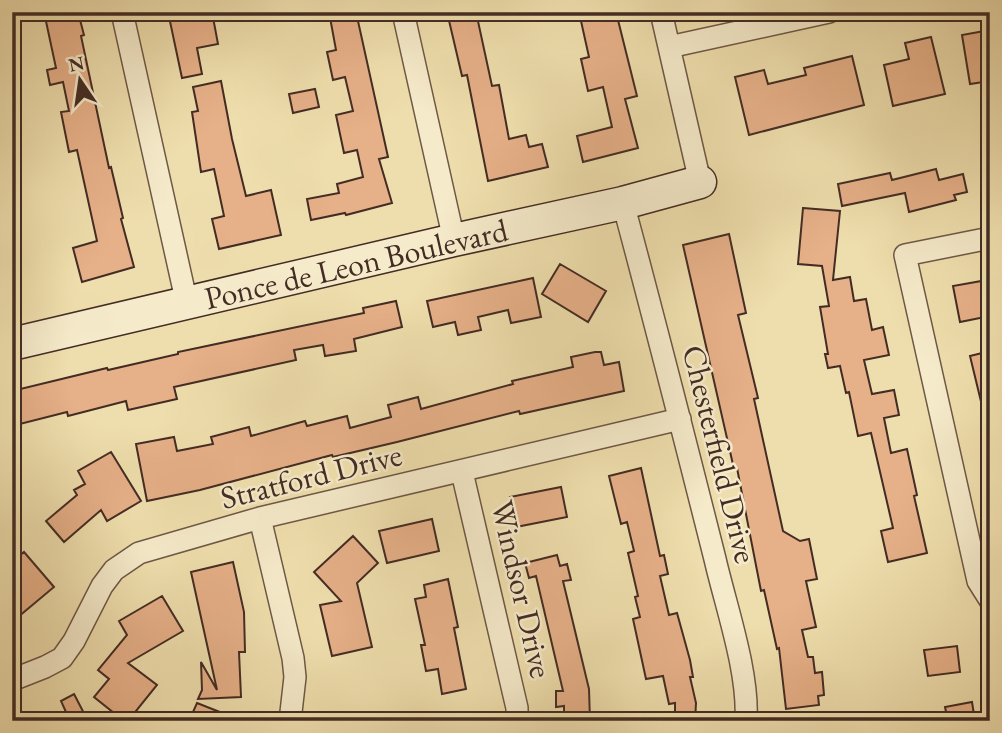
<svg xmlns="http://www.w3.org/2000/svg" width="1002" height="733" font-family="'EB Garamond',serif">
<style>
.building{fill:#e6b088;stroke:#432c24;stroke-width:2}
.lines{fill:none;stroke-linecap:round;stroke-linejoin:round}
.street-casing{stroke:#6e5846;stroke-width:24}
.secondary-casing{stroke:#432c24;stroke-width:35}
.street{stroke:#f5eaca;stroke-width:21}
.secondary{stroke:#f5eaca;stroke-width:32}
.labels{text-anchor:middle;stroke-width:5;stroke-linejoin:round;paint-order:stroke}
.street-label{font-size:32px;fill:#432c24;stroke:#f5eaca}
</style>
<rect width="100%" height="100%" fill="#efdead"/>
<filter id="stains"><feTurbulence type="fractalNoise" baseFrequency=".00286" numOctaves="4"/><feColorMatrix values="0 0 0 0 .2 0 0 0 0 .09 0 0 0 0 .02 0 0 0 .5 -.17"/></filter>
<radialGradient id="worn" r=".72"><stop offset=".6" stop-color="#630" stop-opacity="0"/><stop offset="1" stop-color="#630" stop-opacity=".3"/></radialGradient>
<!-- building -->
<path class="building" d="M44,12H78L84,35L81,36L109,168L111,167L123,218L121,219L134,267L82,282L73,248L97,241L77,150L69,152L61,112L69,111L63,82L50,85L47,70L56,68Z
M168,12H212L218,44L197,48L202,74L182,78Z
M329,12H356L388,157L379,159L392,203L346,215L345,213L311,220L307,199L339,193L337,184L363,177L357,150L344,153L336,115L353,111L345,77L333,80L327,52L336,50Z
M447,12H476L492,86L499,85L509,139L526,135L529,147L542,144L548,167L488,181L467,75L462,76Z
M579,12H616L637,96L625,99L638,148L583,162L577,136L612,127L603,87L588,91L581,59L589,57Z
M990,30V81L970,84L962,35Z
M931,37L945,94L893,106L884,65L909,59L905,43Z
M852,56L864,105L749,135L735,77L764,70L768,84L806,75L804,68Z
M221,81L232,139L246,196L271,190L281,235L219,249L212,219L224,216L214,169L201,172L192,112L198,111L193,87Z
M315,89L319,107L293,113L289,94Z
M936,169L939,180L963,174L967,192L954,195L956,200L909,212L905,193L842,206L838,184L890,173L892,180Z
M803,208L840,211L833,280L850,277L854,301L866,299L872,330L883,327L889,355L864,360L872,394L894,390L899,415L884,418L891,453L907,449L917,495L914,496L927,553L888,562L881,531L893,528L871,433L858,436L849,392L846,393L840,366L828,368L825,354H828L820,307L829,306L822,266L798,264Z
M729,234L746,313L738,315L758,398L754,399L783,531L800,541L809,539L817,579L806,581L816,627L802,630L808,657H813L815,673L822,672L824,695L818,696L819,705L786,709L779,648L777,649L764,590L761,591L737,468L734,469L683,245Z
M560,264L606,291L588,322L542,294Z
M533,278L541,317L511,323L508,310L478,317L481,330L458,335L455,322L433,327L427,301Z
M987,280L990,316L960,322L953,286Z
M396,301L402,327L354,339L356,351L325,356L323,345L294,350L296,360L174,387L177,399L128,410L126,401L68,416L67,412L12,426V391L107,368L108,370L178,354V352L364,313L363,308Z
M990,351V414H984L970,356Z
M595,352H601L604,365L619,362L624,391L520,414L519,411L397,442L333,457L332,455L200,490L147,501L136,444L174,437L177,451L213,444L211,437L249,427L251,436L305,421L307,426L347,416L350,428L391,417L388,405L418,397L421,409L513,384L512,381L573,367L571,357Z
M111,452L141,501L107,521L101,510L64,542L46,521L77,495L74,490L85,484L78,471Z
M641,468L660,556L664,555L668,574L660,576L669,615L677,613L690,660L693,677H690L696,703L695,721H675V703L669,704L663,676L646,679L633,619L640,617L635,597L638,596L628,553L634,551L627,522L621,524L609,476Z
M561,487L567,517L516,527L510,497Z
M432,519L439,551L387,563L379,531Z
M353,536L378,563L357,583L372,647L332,656L320,605L341,601L314,572Z
M24,552L54,587L12,622V562Z
M557,555L560,566L567,564L571,580L563,581L589,689L590,721H564V706L556,707V691H563L536,576L529,578L525,563Z
M233,562L244,612L245,652H239L241,697L198,699L202,690L201,662L217,690L191,572Z
M448,579L458,627L454,628L466,689L442,694L438,669L426,671L421,645H425L415,599L426,597L424,585Z
M162,596L183,631L128,663L157,685L128,721H124L94,697L109,679L98,670L127,635L119,621Z
M957,646L960,672L928,676L924,650Z
M74,694L88,721H70L61,701Z
M972,702L975,721H948L945,707Z
M197,703L240,720V721H189Z"/>
<g class="lines">
<!-- street casing -->
<g class="street-casing">
<path id="street" d="M122,12L187,304
M403,12L454,240
M661,12L700,182
M669,47L829,12
M623,203C655,322 685,440 715,559C726,607 749,672 746,721
M990,238L905,255L978,581L990,600
M462,472L517,708V721
M260,518L293,658L295,677L290,721
M12,680L45,667L62,658L74,641L102,586L114,570L139,553L260,518L680,419"/>
</g>
<!-- secondary casing -->
<g class="secondary-casing">
<path id="secondary" d="M12,344L454,240L623,203L700,182"/>
</g>
<!-- street -->
<use href="#street" class="street"/>
<!-- secondary -->
<use href="#secondary" class="secondary"/>
</g>
<g class="labels">
<!-- street labels -->
<g class="street-label">
<text transform="translate(356 264) rotate(-13)" y="11">Ponce de Leon Boulevard</text>
<text transform="translate(720 454) rotate(76)" y="11">Chesterfield Drive</text>
<text transform="translate(311 476) rotate(-14)" y="11">Stratford Drive</text>
<text transform="translate(522 589) rotate(77)" y="11">Windsor Drive</text>
</g>
</g>
<!-- margin -->
<rect width="1002" height="733" fill="none" stroke="#efdead" stroke-width="42"/>
<rect x="14" y="14" width="974" height="705" fill="none" stroke="#432c24" stroke-width="3.5"/>
<rect x="21" y="21" width="960" height="691" fill="none" stroke="#432c24" stroke-width="2"/>
<!-- north arrow -->
<g transform="translate(80 80) rotate(347)" stroke="#f5eaca" stroke-width="5" paint-order="stroke">
<path d="M0-5L12 26L0 18L-12 26Z" fill="#432c24"/>
<text y="-10" font-size="19" font-weight="bold" text-anchor="middle" fill="#432c24">N</text>
</g>
<rect width="100%" height="100%" filter="url(#stains)"/>
<rect width="100%" height="100%" fill="url(#worn)"/>
</svg>
